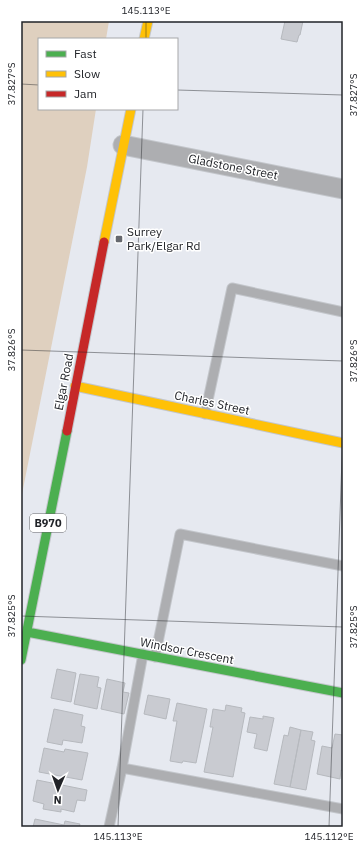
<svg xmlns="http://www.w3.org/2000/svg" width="364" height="848" font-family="'IBM Plex Sans',sans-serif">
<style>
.green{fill:#dfd0bf}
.building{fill:#c9cbd1;stroke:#b6b9be}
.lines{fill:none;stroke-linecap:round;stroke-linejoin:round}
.lane-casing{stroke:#c3c6cb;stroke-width:11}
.street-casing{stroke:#c3c6cb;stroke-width:21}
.fast-casing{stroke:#c3c6cb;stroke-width:11}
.slow-casing{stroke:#c3c6cb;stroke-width:11}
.jam-casing{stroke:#c3c6cb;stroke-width:11}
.lane{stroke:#adaeb1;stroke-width:9}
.street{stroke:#adaeb1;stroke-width:19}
.fast{stroke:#4caf50;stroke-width:9}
.slow{stroke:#ffc107;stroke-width:9}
.jam{stroke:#c62828;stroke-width:9}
.ticks{fill:none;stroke:#212328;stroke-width:1;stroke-opacity:0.45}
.poi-dot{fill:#66686e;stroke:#fff;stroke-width:1.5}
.labels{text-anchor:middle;stroke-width:3;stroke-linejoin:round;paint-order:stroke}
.shield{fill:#fff;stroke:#646568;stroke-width:1}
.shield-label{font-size:11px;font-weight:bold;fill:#212328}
.street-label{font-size:12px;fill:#212328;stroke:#fff}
.poi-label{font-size:12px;fill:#212328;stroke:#fff;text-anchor:start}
.neatline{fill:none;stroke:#212328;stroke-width:1.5}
.ticks-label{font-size:10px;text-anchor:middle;fill:#212328}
</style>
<rect width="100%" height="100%" fill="#e6e9f0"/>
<!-- green -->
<path class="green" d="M21,21H109L106,39H39V109H96L87,167L21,499Z"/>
<!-- building -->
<path class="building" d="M285,21H303L300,35H299L297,42L281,39Z
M57,669L76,673L71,702L51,698Z
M80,674L99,677L97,687L101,688L97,709L74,704Z
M107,679L125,683L123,692L129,693L124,714L101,709Z
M148,695L170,699L166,719L144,714Z
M177,703L207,709L196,763L183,761L182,763L170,761L177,721H173Z
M226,705L242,708L241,712L245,713L233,777L204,772L213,727H210L213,709L225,711Z
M54,709L83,715L81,726L85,727L82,743L63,740L62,745L47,742Z
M263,716L274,718L267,751L254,748L257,734L247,732L250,717L263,719Z
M290,727L301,730L290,787L274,784L284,735L288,736Z
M301,730L313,732L311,740L315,741L306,790L290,787Z
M335,734L343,735V771L341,770L340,779L317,774L322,746L332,748Z
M44,748L64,752L65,749L88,753L82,780L39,772Z
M37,780L87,790L85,801L77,800L74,812L61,809V812L43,809L44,804L33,801Z
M35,819L64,825L65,821L80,824L79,827H33Z"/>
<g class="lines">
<!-- lane casing -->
<g class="lane-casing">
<path id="lane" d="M205,414L232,288L343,312
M155,657L180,534L343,566
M122,768L343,809
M109,827L122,768L143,654"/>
</g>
<!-- street casing -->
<g class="street-casing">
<path id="street" d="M123,145L343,189"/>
</g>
<!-- fast casing -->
<g class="fast-casing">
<path id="fast" d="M27,632L343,693
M21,660L67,431"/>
</g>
<!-- slow casing -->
<g class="slow-casing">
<path id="slow" d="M144,39L148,21
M104,242L131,109
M75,386L343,443"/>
</g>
<!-- jam casing -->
<g class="jam-casing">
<path id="jam" d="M67,431L104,242"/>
</g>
<!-- lane -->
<use href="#lane" class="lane"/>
<!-- street -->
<use href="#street" class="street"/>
<!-- fast -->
<use href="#fast" class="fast"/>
<!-- slow -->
<use href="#slow" class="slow"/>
<!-- jam -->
<use href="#jam" class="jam"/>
</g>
<!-- ticks -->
<path class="ticks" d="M146,39V21M21,84L39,85M177,90L343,95M21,350L343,361M21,616L343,627M118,827L143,109M329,827L343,430"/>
<!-- markers -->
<rect class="poi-dot" x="115" y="235" width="8" height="8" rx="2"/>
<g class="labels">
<!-- shield labels -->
<rect class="shield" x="30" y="514" width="36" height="18" rx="3"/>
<g class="shield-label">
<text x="48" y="527">B970</text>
</g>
<!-- street labels -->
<g class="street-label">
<text transform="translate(233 167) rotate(11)" y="4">Gladstone Street</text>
<text transform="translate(64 382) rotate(-79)" y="4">Elgar Road</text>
<text transform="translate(212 403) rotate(12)" y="4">Charles Street</text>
<text transform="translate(187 651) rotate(11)" y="4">Windsor Crescent</text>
</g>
<!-- poi labels -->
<g class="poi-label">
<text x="127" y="236">Surrey<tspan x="127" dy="14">Park/Elgar Rd</tspan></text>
</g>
</g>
<!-- border -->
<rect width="364" height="848" fill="none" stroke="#ffffff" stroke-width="44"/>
<!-- legend -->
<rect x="38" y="38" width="140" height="72" fill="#ffffff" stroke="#a6a7a9"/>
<rect x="46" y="51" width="20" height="6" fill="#4caf50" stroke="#a6a7a9"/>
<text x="74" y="58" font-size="12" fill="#212328">Fast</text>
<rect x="46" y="71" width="20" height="6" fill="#ffc107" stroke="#a6a7a9"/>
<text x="74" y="78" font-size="12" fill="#212328">Slow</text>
<rect x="46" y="91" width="20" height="6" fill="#c62828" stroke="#a6a7a9"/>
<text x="74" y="98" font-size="12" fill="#212328">Jam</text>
<!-- north arrow -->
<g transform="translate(58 790) rotate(182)" stroke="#ffffff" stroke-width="3" paint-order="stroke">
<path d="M0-3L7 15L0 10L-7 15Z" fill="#212328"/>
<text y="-6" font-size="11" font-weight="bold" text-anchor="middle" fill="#212328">N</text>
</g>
<rect x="22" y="22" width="320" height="804" class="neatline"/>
<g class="ticks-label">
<text x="146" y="14">145.113°E</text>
<text transform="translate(11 84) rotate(-90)" y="4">37.827°S</text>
<text transform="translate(353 95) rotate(-90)" y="4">37.827°S</text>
<text transform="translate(11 350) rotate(-90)" y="4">37.826°S</text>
<text transform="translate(353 361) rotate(-90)" y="4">37.826°S</text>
<text transform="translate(11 616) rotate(-90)" y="4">37.825°S</text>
<text transform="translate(353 627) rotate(-90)" y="4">37.825°S</text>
<text x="118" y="840">145.113°E</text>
<text x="329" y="840">145.112°E</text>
</g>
</svg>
